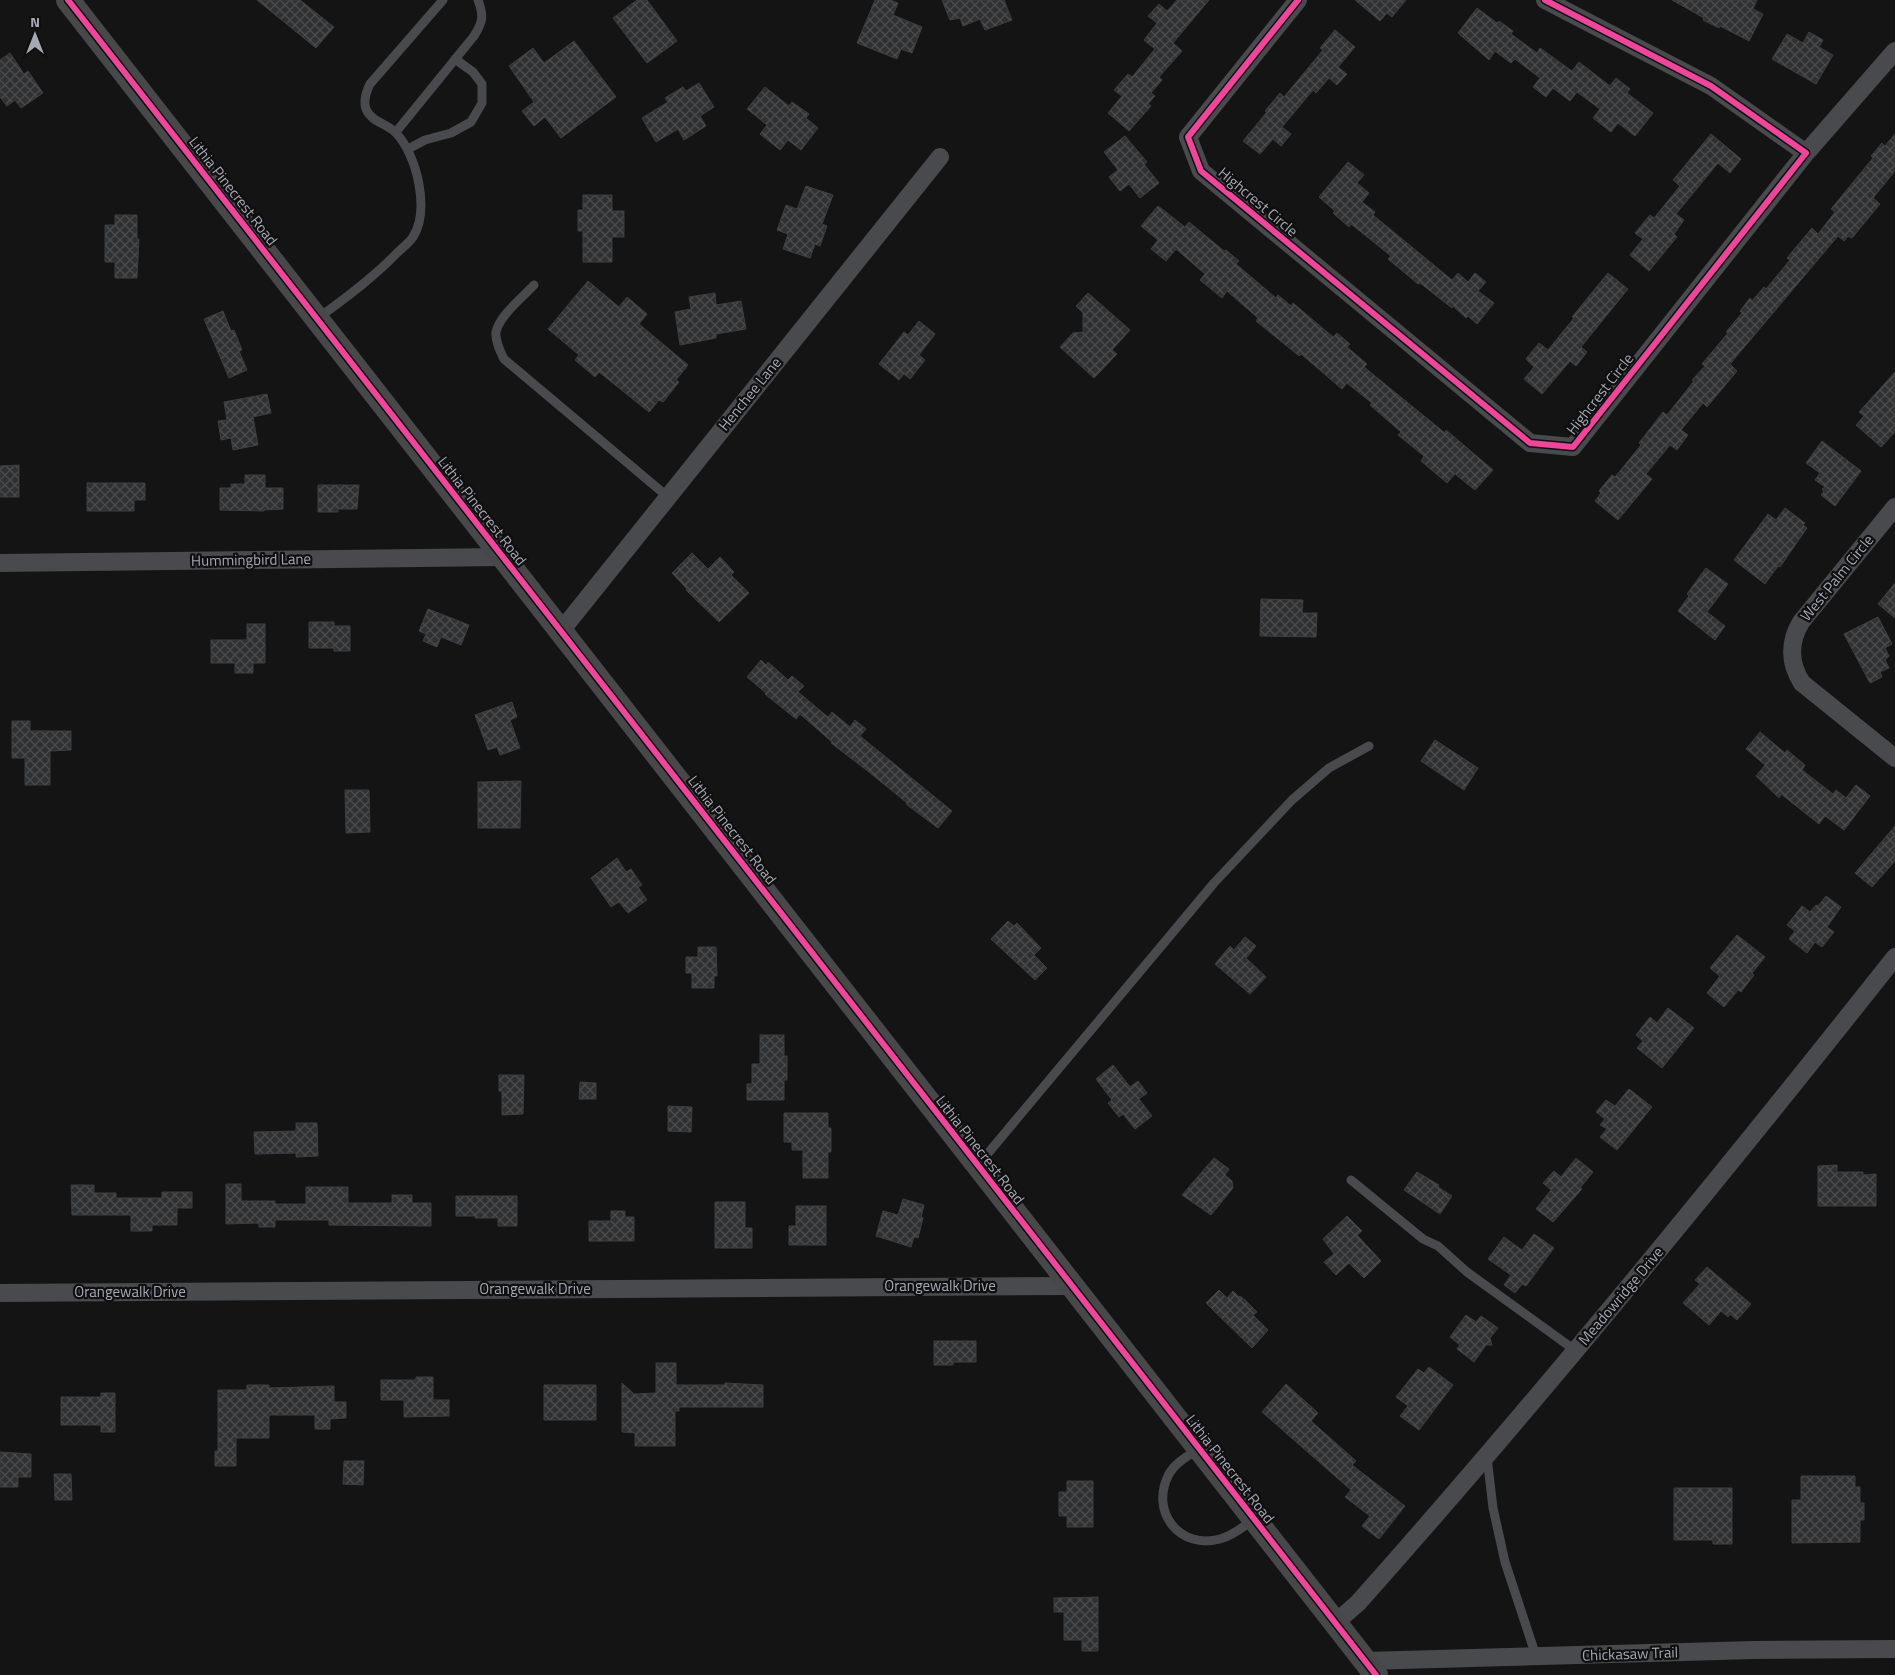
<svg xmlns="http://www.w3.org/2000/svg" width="1895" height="1675" font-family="'Titillium Web',sans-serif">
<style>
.building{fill:url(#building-cross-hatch);stroke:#3d3e41}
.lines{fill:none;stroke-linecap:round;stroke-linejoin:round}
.service{stroke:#494a4d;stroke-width:9}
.minor{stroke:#494a4d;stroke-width:18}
.secondary{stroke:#48484b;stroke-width:24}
.cycleway-casing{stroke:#0f0f10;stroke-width:9}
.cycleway{stroke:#ed469a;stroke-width:6}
.labels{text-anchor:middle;stroke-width:4.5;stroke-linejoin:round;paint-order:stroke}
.street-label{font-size:15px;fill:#a6a8b5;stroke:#0f0f10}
</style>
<defs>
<pattern id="building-cross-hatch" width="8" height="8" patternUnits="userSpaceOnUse" patternTransform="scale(1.25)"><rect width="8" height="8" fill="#303133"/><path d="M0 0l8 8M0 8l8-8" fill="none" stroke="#4b4c4e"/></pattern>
</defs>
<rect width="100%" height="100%" fill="#141415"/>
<!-- building -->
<path class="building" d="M257,0H300L334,27L316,48Z
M637,0H647L677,41L647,63L613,18Z
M875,0H890L898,3L893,15L922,27L912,53L901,49L897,59L857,43Z
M942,0H1004L1012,20L985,30L980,19L963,26L960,18L950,20Z
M1177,0H1209L1173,43L1182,51L1159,77L1162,80L1151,93L1155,96L1148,104L1151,106L1129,131L1108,113L1122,96L1114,90L1128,74L1132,77L1155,49L1144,40L1157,23L1148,16L1159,4L1167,11Z
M1355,0H1406L1392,17L1387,13L1380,21Z
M1672,0H1757L1753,9L1763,14L1749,41L1720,26L1719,28L1703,20L1704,18Z
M1477,8L1497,23L1499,21L1513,31L1511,34L1537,53L1540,48L1572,71L1579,62L1610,86L1616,78L1630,89L1627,93L1653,113L1635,136L1618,123L1611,132L1593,118L1600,109L1577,92L1570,101L1553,88L1546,97L1533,87L1540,78L1515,59L1511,63L1495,51L1489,60L1458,33Z
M1335,30L1355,47L1338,67L1347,74L1337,85L1329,78L1316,93L1313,90L1282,127L1291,134L1281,146L1273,139L1260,154L1243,141L1267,112L1265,111L1280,93L1284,97L1323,50L1320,48Z
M1809,32L1823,40L1819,47L1833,55L1816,84L1772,59L1787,34L1803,43Z
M574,41L616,97L561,138L545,117L534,126L522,111L534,102L509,66L533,48L544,63Z
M10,53L24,74L28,71L43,93L21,108L15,100L7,106L0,97V60Z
M699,83L714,107L700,116L706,126L684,140L678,129L656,142L642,118L668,102L665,98L683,87L686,91Z
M765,87L789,106L792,102L809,114L806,118L818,128L801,150L788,140L780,150L760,134L767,125L747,109Z
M1711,134L1741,159L1730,173L1718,163L1676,214L1684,220L1674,234L1677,237L1649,271L1630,255L1643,239L1635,233L1650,215L1654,218L1680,186L1673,180Z
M1895,134V171L1873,198L1880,204L1852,238L1848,236L1844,241L1838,236L1730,364L1737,371L1707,407L1703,403L1681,430L1688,435L1677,450L1670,445L1646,474L1652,479L1618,520L1595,501L1601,493L1599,491L1612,475L1615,477L1641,445L1639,443L1663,412L1667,415L1694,381L1692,380L1705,366L1702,364L1728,333L1726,332L1742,313L1740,311L1750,298L1752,301L1764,287L1766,289L1790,260L1787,258L1812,228L1818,234L1835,212L1831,209L1873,158L1871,156L1882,143L1885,146Z
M1125,136L1147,162L1144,164L1159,183L1140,198L1129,184L1120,191L1109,177L1118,170L1104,152Z
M1348,162L1364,175L1357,183L1369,193L1362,202L1375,212L1373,215L1452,280L1458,273L1468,282L1475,273L1486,282L1478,291L1494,303L1477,324L1468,316L1466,318L1453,306L1452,308L1420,283L1418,284L1388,259L1391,256L1351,224L1349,227L1333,213L1335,211L1319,197Z
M806,186L833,195L822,224L827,226L820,246L815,244L810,258L783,249L788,234L777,230L786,205L797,209Z
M583,195H612V211H624V237H612V262H583V231H578V210H583Z
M1158,206L1185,227L1189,222L1224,251L1226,250L1239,261L1236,264L1276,298L1278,295L1291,306L1293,303L1333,337L1337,333L1350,344L1347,347L1367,364L1364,367L1445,433L1446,430L1493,470L1475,490L1455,474L1447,483L1421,461L1424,456L1398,435L1401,432L1370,405L1372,403L1347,383L1342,389L1301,354L1299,356L1256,321L1258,318L1227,291L1222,298L1200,280L1205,274L1176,249L1166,261L1151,249L1158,240L1141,226Z
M115,215H137V239H139L137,278H115V262H105V225H115Z
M1608,273L1628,289L1581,347L1587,352L1576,366L1570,361L1542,394L1524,379L1534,367L1526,359L1539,343L1548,350L1574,318L1572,317Z
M588,281L619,307L627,297L647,314L639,324L688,365L676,380L679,382L663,402L659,400L649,412L599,372L595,377L575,360L579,355L548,329Z
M715,293L716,305L741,301L746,329L716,334V338L680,345L675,312L691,309L689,297Z
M1088,293L1130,330L1112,350L1117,354L1094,378L1060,347L1073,333L1083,332V313L1076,306Z
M223,311L231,331L234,330L242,350L239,351L247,370L229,378L204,319Z
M919,321L935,334L919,355L925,360L910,379L904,374L899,380L879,364L904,332L908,335Z
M1895,372V432L1881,447L1856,425L1864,416L1859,412Z
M267,394L271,413L253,417L258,445L233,450L231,438L221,440L218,421L227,420L224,402Z
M1822,441L1861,471L1835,506L1821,495L1824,491L1822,489L1825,487L1815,480L1820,473L1806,463Z
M19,465V497H0V466Z
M245,475H265V488H283V509L264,510V511L220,510V488H231V484H245Z
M87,483H145V500H134V511H87Z
M318,485H359L357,509H338V512H318Z
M1785,508L1805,523L1803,525L1807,528L1780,567L1778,566L1765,584L1734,560L1768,514L1776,520Z
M692,553L708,569L720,557L734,572L731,575L749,593L719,622L686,590L687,589L672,573Z
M1706,568L1728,584L1707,612L1725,626L1715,640L1678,611L1689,596L1687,594Z
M1895,583V618L1878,604Z
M1261,599L1303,600L1302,613H1317L1316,637L1260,636Z
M428,609L469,625L461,645L441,637L437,647L423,641L426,634L419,631Z
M1878,617L1892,644L1885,648L1889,656L1885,660L1889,668L1880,672L1882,677L1870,683L1844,634Z
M309,622H334V626H350V651H334V648H309Z
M247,624H265V663H253V673H235V663H211V640H247Z
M761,660L766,665L768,662L788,680L792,676L804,686L798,692L828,717L832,712L850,727L855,720L866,729L860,736L952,811L938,828L906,804L907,803L869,772L831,743L832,742L800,714L796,719L765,694L766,693L747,677Z
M512,702L517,717L510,720L520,748L500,755L497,747L488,750L475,715Z
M12,721H30V731H71V750L50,751V785H25V758H12Z
M1760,732L1785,753L1787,750L1805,765L1802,770L1833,794L1836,790L1846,798L1856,785L1870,796L1844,830L1825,816L1819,824L1781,794L1779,798L1756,776L1765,765L1746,749Z
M1435,740L1478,768L1464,790L1421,761Z
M521,781L520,828H478V782Z
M345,790H369L370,832L346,833Z
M1895,826V861L1872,887L1855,873Z
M617,858L626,872L631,869L642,885L638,887L647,900L628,913L619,902L611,907L591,878Z
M1826,896L1841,907L1827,927L1834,932L1822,947L1815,942L1807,953L1789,939L1795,931L1787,925L1802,906L1810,912L1816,905L1818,906Z
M1008,921L1014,926L1017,923L1041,948L1034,955L1047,968L1035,980L991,939Z
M1737,935L1765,957L1752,973L1754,975L1741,992L1738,990L1724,1007L1707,993L1720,976L1710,968Z
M1245,937L1256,946L1246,958L1266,977L1250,994L1215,964L1230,946L1234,950Z
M698,947H716L717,976H714V988H692V973H686V957H698Z
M1668,1008L1694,1028L1662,1068L1637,1048L1643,1041L1636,1035L1650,1017L1657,1023Z
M760,1035H784V1056H787V1080H784V1100H747V1084H752V1064H760Z
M1113,1065L1130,1087L1138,1081L1147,1093L1139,1099L1152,1116L1135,1129L1123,1114L1119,1117L1108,1103L1112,1100L1096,1079Z
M499,1075H524L523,1114L502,1115V1091H499Z
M580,1082L596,1083V1099H579Z
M1629,1089L1652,1107L1617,1150L1600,1137L1607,1129L1600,1125L1605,1119L1596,1112L1606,1100L1615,1106Z
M668,1106L692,1107L691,1132L668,1131Z
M784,1113H828V1128H831V1152H828V1178H803V1150H792V1142H784Z
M296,1123H317L318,1156L296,1157V1153L255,1154L254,1132L296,1131Z
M1214,1158L1229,1169L1225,1175L1232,1181L1233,1188L1211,1215L1182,1195Z
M1576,1158L1593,1172L1580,1188L1582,1189L1553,1222L1536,1209L1551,1190L1543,1183L1554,1171L1561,1177Z
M1837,1165V1172H1863V1175L1876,1174V1206H1818V1166Z
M1417,1172L1439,1185L1438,1187L1452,1196L1440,1214L1404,1190Z
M226,1184H241V1201H275V1204H306V1187H348V1203H392V1195H412V1203H431V1226L329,1225V1220H275V1227H259V1223L226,1224Z
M71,1185H94V1193H116V1198H162V1192H192V1208H177V1225H152V1231H131V1215H72Z
M456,1196H517V1226H498V1218H475V1216H456Z
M903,1199L924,1205L921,1217L923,1218L918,1238L914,1237L911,1247L876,1236L883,1211L898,1215Z
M715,1202H745V1228H752V1248H715Z
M796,1206H826V1245H789V1226H796Z
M611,1211H625V1217H634V1241H589V1221H611Z
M1347,1216L1362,1231L1357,1235L1381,1261L1364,1278L1349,1263L1336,1275L1324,1262L1334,1254L1323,1239Z
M1534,1234L1554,1248L1526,1286L1522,1284L1515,1293L1504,1285L1511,1275L1488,1259L1504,1237L1522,1250Z
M1707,1267L1751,1304L1737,1320L1730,1314L1728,1317L1721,1311L1709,1325L1683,1303L1700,1284L1695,1280Z
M1219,1290L1227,1298L1233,1291L1239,1297L1240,1296L1245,1300L1257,1312L1253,1315L1268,1330L1252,1348L1206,1303Z
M1466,1315L1476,1322L1481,1316L1498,1328L1490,1338L1492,1345H1486L1474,1362L1457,1349L1460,1345L1450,1337Z
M934,1341H976V1362H953V1365H934Z
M656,1363H676V1385H725V1383L763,1385V1407H679V1411H675V1446H635V1433L622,1432V1383L634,1394L656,1393Z
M1429,1367L1453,1385L1419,1430L1400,1416L1408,1406L1396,1397L1418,1369L1424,1373Z
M416,1377H433V1400H449V1416L404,1417V1400H381V1380H416Z
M1286,1384L1318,1413L1311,1421L1356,1461L1352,1465L1405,1506L1379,1539L1362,1526L1370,1516L1345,1497L1351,1490L1262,1412Z
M247,1385H269V1388L334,1386V1402H346V1418L330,1419V1429H315V1415H269V1438H236V1466H215V1451H218V1390H247Z
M544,1385H596V1420H544Z
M101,1393H115V1432H101V1425H61V1397H101Z
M0,1452L31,1454V1477H18V1487H0Z
M344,1461H364L363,1485L343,1484Z
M54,1474H71L72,1500H55Z
M1801,1476H1855V1487H1860V1503H1864V1520H1860V1542L1792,1543V1500H1801Z
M1067,1481H1093V1527H1067V1516H1059V1492H1067Z
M1674,1488H1732V1544H1713V1540H1674Z
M1098,1597V1651H1082V1640H1064V1612H1054V1598Z"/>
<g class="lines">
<!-- service -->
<path class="service" d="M396,132L474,36C483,22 484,16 478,0
M408,149L425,140L451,133L471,122L482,103V84L473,72L455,59
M534,285C523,297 499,316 496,332C495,341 500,351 504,359L668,497
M317,319C345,298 373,278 397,253C402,248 409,243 413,237C430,210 417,155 396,133C388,124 371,122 366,109C363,100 366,92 370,84L443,0
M979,1164L1214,883L1292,800L1329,768L1369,746
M1351,1180L1423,1239L1438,1246L1467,1272L1576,1351
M1198,1449C1188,1456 1175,1463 1169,1474C1149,1512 1180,1550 1220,1539C1232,1536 1243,1527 1253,1520
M1487,1457L1493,1508L1505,1562L1536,1656"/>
<!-- minor -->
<path class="minor" d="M1298,0L1188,137L1201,171L1530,443L1573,447L1806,153L1711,86L1545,0
M1806,153L1895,51
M1895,507L1801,622C1789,642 1789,663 1802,683L1895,758
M0,563L502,557
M561,631L940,157
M0,1293L1070,1286
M1335,1623L1358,1603C1544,1394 1721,1177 1895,957
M1365,1661L1754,1650L1895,1649"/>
<!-- secondary -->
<path class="secondary" d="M68,0L1376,1675"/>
<!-- cycleway casing -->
<g class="cycleway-casing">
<path id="cycleway" d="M68,0L1376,1675
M1298,0L1188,137L1201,171L1530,443L1573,447L1806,153L1711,86L1545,0"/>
</g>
<!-- cycleway -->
<use href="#cycleway" class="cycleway"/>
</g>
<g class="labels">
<!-- street labels -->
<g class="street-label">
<text transform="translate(233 191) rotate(52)" y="5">Lithia Pinecrest Road</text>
<text transform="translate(1258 202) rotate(40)" y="5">Highcrest Circle</text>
<text transform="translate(750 394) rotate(-51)" y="5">Henchee Lane</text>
<text transform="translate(1600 394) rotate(-52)" y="5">Highcrest Circle</text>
<text transform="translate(482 511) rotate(52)" y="5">Lithia Pinecrest Road</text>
<text transform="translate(251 560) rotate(-1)" y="5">Hummingbird Lane</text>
<text transform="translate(1837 578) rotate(-51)" y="5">West Palm Circle</text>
<text transform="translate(732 830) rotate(52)" y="5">Lithia Pinecrest Road</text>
<text transform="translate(980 1150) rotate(52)" y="5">Lithia Pinecrest Road</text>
<text x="940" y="1291">Orangewalk Drive</text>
<text x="535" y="1294">Orangewalk Drive</text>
<text x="130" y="1297">Orangewalk Drive</text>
<text transform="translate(1621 1296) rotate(-50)" y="5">Meadowridge Drive</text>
<text transform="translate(1230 1469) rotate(52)" y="5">Lithia Pinecrest Road</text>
<text transform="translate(1630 1654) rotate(-2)" y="5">Chickasaw Trail</text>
</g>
</g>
<!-- north arrow -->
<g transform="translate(35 35)" stroke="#0f0f10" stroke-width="4" paint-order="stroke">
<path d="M0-4L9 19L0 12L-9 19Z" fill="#a6a8b5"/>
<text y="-8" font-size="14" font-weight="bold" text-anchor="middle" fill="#a6a8b5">N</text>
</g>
</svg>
